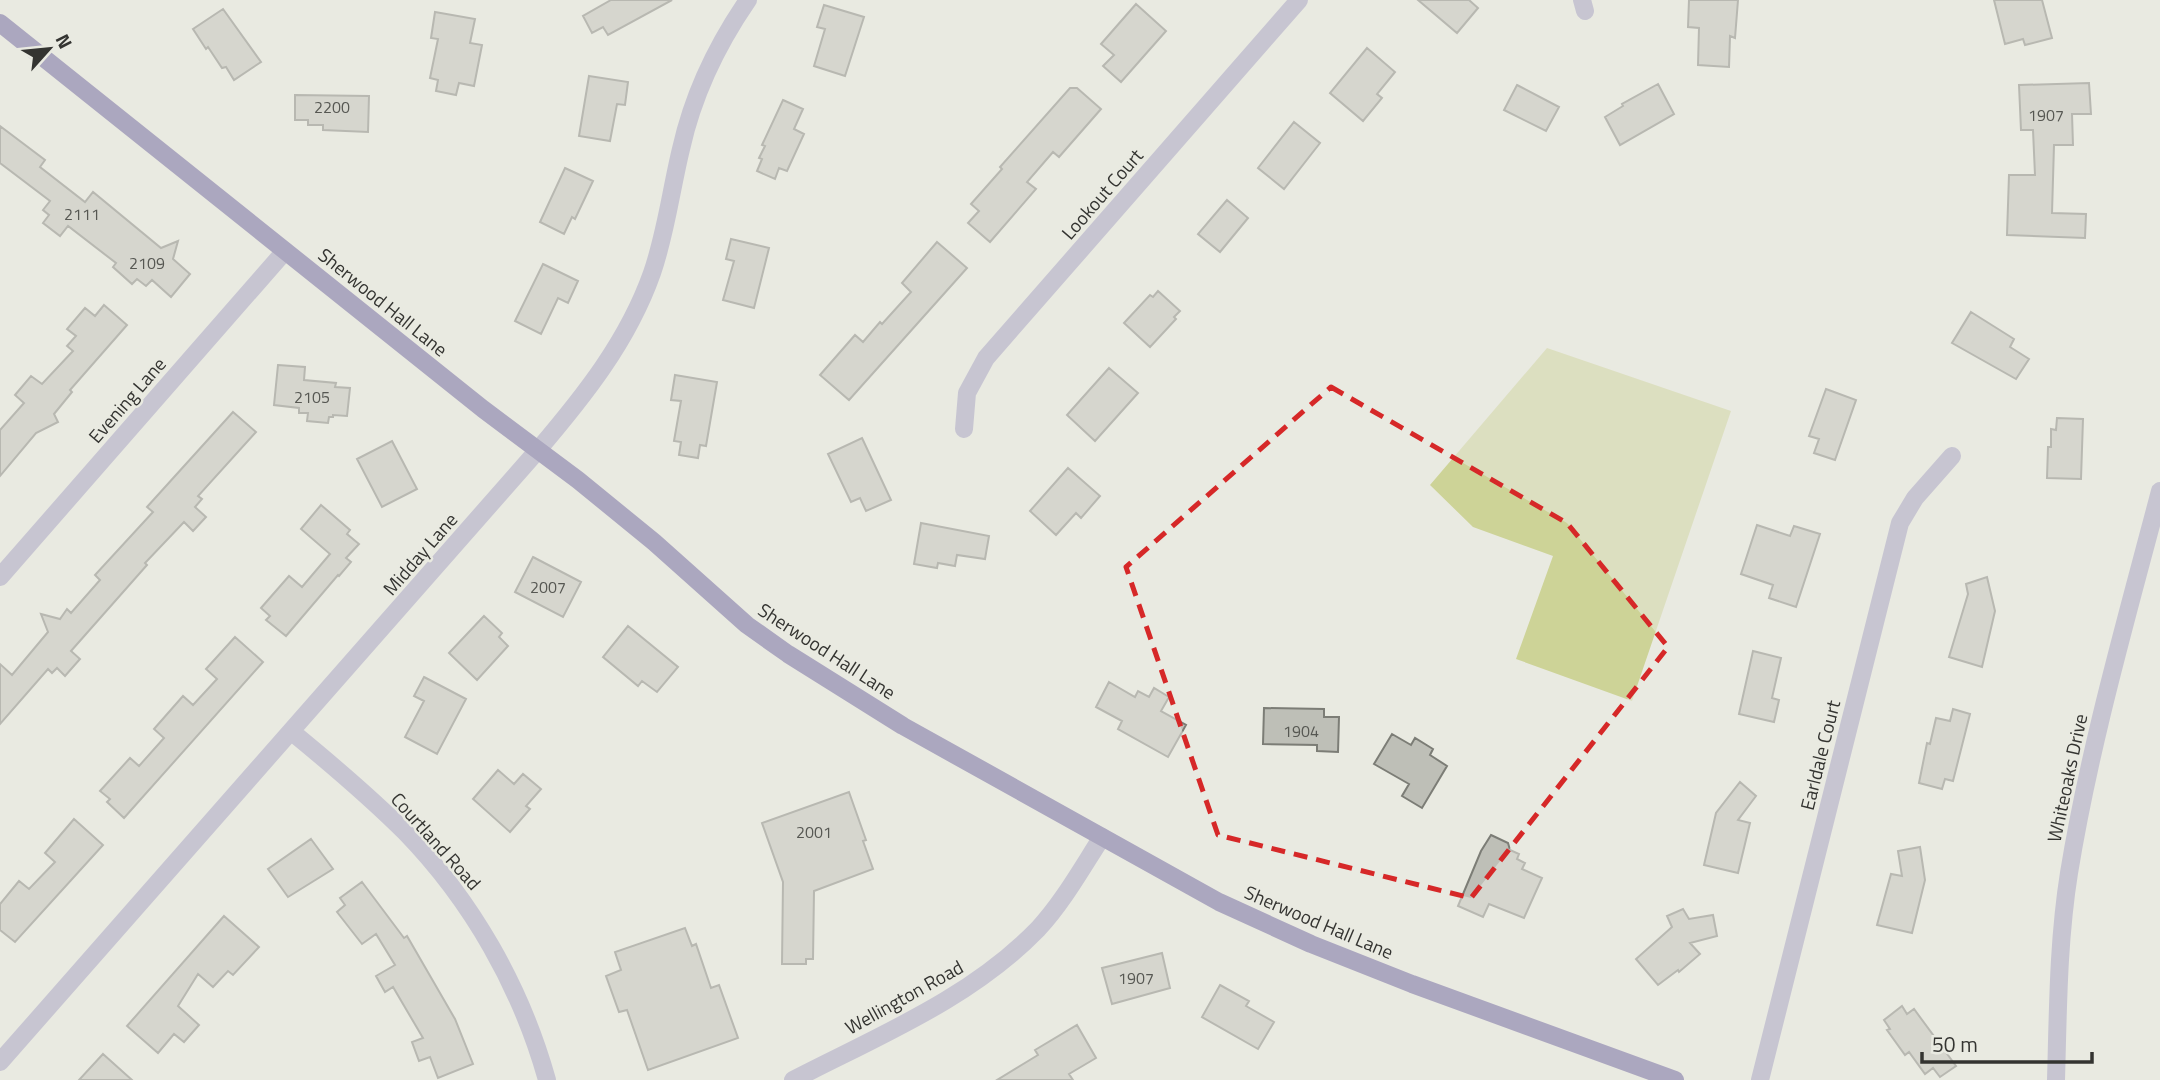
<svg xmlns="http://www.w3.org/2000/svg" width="2160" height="1080" font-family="'Titillium Web',sans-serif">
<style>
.green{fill:#cdd397}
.building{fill:#bebfb7;stroke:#7c7d76;stroke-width:2}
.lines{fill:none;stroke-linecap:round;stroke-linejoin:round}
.minor{stroke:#9e9abd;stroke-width:18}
.major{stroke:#615794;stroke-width:18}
.marked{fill:none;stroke:#d62828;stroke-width:5;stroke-dasharray:14 9;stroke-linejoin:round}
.labels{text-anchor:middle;stroke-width:5;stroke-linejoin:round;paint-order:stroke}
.number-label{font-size:16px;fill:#565752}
.street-label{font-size:19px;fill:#343431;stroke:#e9eae1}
</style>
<rect width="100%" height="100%" fill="#e9eae1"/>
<!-- green -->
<path class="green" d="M1547,348L1731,411L1632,701L1516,659L1553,556L1473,527L1430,485Z"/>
<!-- building -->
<path class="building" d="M611,0H672L608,35L603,27L592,33L583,16Z
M1418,0H1469L1478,8L1457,33Z
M1689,0H1738L1735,38L1730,36L1729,67L1698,65L1699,28L1688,27Z
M1994,0H2042L2052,38L2025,45L2023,39L2005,44Z
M1136,4L1166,31L1121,82L1103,66L1114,55L1101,44Z
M824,5L864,17L845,76L814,66L825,29L817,27Z
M223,9L261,62L234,80L226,67L222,68L208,47L206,49L193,29Z
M435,12L475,19L470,43L482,45L474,86L459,83L456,95L436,91L438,80L430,78L438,39L431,38Z
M1367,48L1395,72L1377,94L1382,98L1363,121L1330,93Z
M589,76L628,82L625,105L617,104L610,141L579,136Z
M2089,83L2091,114H2072L2073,145H2054L2052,213L2086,214L2085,238L2007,235L2009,175H2035L2033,130H2021L2019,85Z
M1658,84L1674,114L1620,145L1605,117L1623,106L1622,104Z
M1517,85L1559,107L1546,131L1504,110Z
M1070,88H1077L1101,109L1059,157L1053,152L1027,182L1036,189L990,242L968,223L979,211L971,204L1002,169L1000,167Z
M295,95L369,96L368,132L323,130V125H308V120H295Z
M783,100L803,109L794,129L804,134L787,171L779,168L775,179L757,171L762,159L759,158L765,146L762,145Z
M1294,122L1320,143L1284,189L1258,168Z
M0,126L45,160L40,167L85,202L93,192L161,248L178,241L173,259L190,274L171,297L152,280L146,286L137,279L132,284L113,267L116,263L68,226L60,236L43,223L49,215L43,210L50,201L0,163Z
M565,168L593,181L575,219L572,217L564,234L540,222Z
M1227,200L1248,218L1220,252L1198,234Z
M731,239L769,248L754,308L723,300L734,261L726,259Z
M937,242L967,268L849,400L820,375L855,335L863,342L880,322L882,324L911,292L902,283Z
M543,264L578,281L568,303L558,298L541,334L515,321Z
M1158,291L1180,311L1174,317L1176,319L1150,347L1124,323L1150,295L1153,297Z
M104,305L127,325L70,390L72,392L54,414L58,422L36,433L0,476V430L24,403L15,395L31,376L42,384L73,351L67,346L76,336L67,329L85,308L95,316Z
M1971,312L2014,339L2010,347L2029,359L2016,379L1952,343Z
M278,365L305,367L304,380L336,383L335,387L350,388L347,416L333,415V417H329L328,423L307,421L308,413H299V408L274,405Z
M1109,368L1138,393L1095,441L1067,415Z
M675,375L717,382L706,446L700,445L698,458L679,455L681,442L674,441L681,401L671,400Z
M1826,389L1856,400L1835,460L1814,453L1819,439L1809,436Z
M233,412L256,432L198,496L202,499L195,507L206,517L193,531L184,522L145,563L147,565L71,651L80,659L65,676L57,668L52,673L48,669L0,724V664L12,675L48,632L41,614L60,619L67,609L71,613L100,580L95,575L153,512L147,507Z
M2057,418L2083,419L2081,479L2047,478L2048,447H2051V429L2056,430Z
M862,438L891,500L866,511L860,498L851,502L828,454Z
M392,441L417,489L382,507L357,459Z
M1068,468L1100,496L1081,518L1076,513L1056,535L1030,511Z
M321,505L350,530L347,534L359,544L346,558L351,562L339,576L338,575L286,636L266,620L270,616L261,608L289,576L302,587L330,554L301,529Z
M921,523L989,536L985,559L957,555L955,566L938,563L937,568L914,564Z
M1757,525L1790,536L1794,526L1820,534L1796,607L1769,598L1773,585L1741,574Z
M533,557L581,582L563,617L515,592Z
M1987,577L1995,611L1982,667L1949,657L1968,594L1966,584Z
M484,616L502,633L499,637L508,646L477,680L449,653Z
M628,626L678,667L657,692L642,681L638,686L603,657Z
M235,637L263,662L124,818L107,802L110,799L100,791L130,758L139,766L164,738L154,729L183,696L193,705L217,679L206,669Z
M1753,651L1781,658L1772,698L1779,700L1774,722L1739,714Z
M424,677L466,699L437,754L405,737L424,701L414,696Z
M1109,682L1135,697L1138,691L1149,697L1154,688L1169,697L1161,711L1186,725L1168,757L1118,729L1122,721L1096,707Z
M1264,708L1324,709V717H1339L1338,752L1317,751V745L1263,744Z
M1953,709L1970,714L1953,781L1945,779L1942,789L1919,783L1927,743L1930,744L1936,718L1950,721Z
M1392,734L1411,745L1415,738L1433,749L1430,755L1447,766L1422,808L1402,796L1409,784L1374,764Z
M498,770L514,784L523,774L541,789L526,806L530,809L510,832L473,799Z
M1740,782L1756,796L1738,820L1750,823L1738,873L1704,865L1716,813Z
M849,792L866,840L863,841L873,869L814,891L813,959H806V964H782L783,882L762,823Z
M74,819L103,845L15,942L0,930V904L19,881L29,889L55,862L45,853Z
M1491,835L1508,843L1510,850L1519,854L1517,859L1525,863L1522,869L1542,878L1524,918L1489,904L1483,917L1458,906L1481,851Z
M311,839L333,869L288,897L268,869Z
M1920,847L1925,880L1912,933L1877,925L1891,874L1902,876L1898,851Z
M362,882L404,938L407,936L455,1019L473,1064L438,1078L430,1057L419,1061L412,1042L423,1038L393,987L385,992L376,976L395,965L376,934L362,944L337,912L345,905L340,898Z
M1683,909L1689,919L1713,915L1717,936L1690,943L1700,954L1679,972L1678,970L1658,985L1636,959L1672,927L1667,916Z
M224,916L259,947L233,975L228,971L213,987L198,974L178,1006L199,1025L184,1042L174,1034L158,1053L127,1026Z
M685,928L692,946L696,944L711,988L719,985L738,1038L648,1070L627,1010L619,1012L606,976L621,970L615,952Z
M1162,953L1170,988L1112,1004L1102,968Z
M1220,985L1249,1001L1246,1006L1274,1022L1258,1049L1202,1017Z
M1902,1006L1907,1014L1914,1009L1956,1066L1940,1077L1933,1068L1925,1074L1909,1052L1905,1055L1887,1030L1890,1029L1884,1020Z
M1077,1025L1096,1058L1069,1074L1073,1080H997L1038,1055L1035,1050Z
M103,1054L132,1080H79Z"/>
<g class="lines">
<!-- minor -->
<path class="minor" d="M1582,0L1585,11
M964,429L967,393L986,358L1299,0
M0,577L285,251
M292,732C331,764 369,796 405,832C472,901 521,987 547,1080
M0,1062L538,450C584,396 628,341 652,273C666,233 671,190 681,149C693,95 717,45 748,0
M793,1080C878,1036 970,999 1038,929C1063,902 1082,868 1102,837
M1760,1080L1900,523L1915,498L1952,456
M2056,1080C2058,1011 2058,942 2069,873C2090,744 2127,617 2160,491"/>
<!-- major -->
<path class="major" d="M0,23L483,409L578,480L654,542L747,625L788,654L903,726L1219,902L1311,944L1412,984L1675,1080"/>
</g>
<!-- marked area -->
<path d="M0 0H2160V1080H0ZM1331,387L1567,523L1668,647L1471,898L1218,835L1126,567Z" fill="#e9eae1" fill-opacity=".55" fill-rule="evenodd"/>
<path class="marked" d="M1331,387L1567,523L1668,647L1471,898L1218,835L1126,567Z"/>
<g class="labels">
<!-- number labels -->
<g class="number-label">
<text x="332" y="113">2200</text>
<text x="2046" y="121">1907</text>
<text x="82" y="220">2111</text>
<text x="147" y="269">2109</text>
<text x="312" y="403">2105</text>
<text x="548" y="593">2007</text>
<text x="1301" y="737">1904</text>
<text x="814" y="838">2001</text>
<text x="1136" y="984">1907</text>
</g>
<!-- street labels -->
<g class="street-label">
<text transform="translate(1102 194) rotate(-49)" y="7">Lookout Court</text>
<text transform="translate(383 302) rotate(39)" y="7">Sherwood Hall Lane</text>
<text transform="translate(127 400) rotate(-49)" y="7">Evening Lane</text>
<text transform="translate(420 554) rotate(-49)" y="7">Midday Lane</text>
<text transform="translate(827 651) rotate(33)" y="7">Sherwood Hall Lane</text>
<text transform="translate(1820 755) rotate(-76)" y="7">Earldale Court</text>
<text transform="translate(2067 778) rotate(-78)" y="7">Whiteoaks Drive</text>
<text transform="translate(436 841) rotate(48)" y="7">Courtland Road</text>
<text transform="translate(1319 922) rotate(23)" y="7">Sherwood Hall Lane</text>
<text transform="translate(904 997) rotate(-29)" y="7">Wellington Road</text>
</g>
</g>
<!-- north arrow -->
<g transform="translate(49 49) rotate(63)" stroke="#e9eae1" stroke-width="5" paint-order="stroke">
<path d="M0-5L12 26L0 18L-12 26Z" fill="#343431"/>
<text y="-10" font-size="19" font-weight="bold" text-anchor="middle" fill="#343431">N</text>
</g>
<!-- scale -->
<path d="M1922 1052v10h170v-10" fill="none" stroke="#343431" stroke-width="3.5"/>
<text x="1932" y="1052" font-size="21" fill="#343431" stroke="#e9eae1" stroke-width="5" paint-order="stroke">50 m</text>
</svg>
